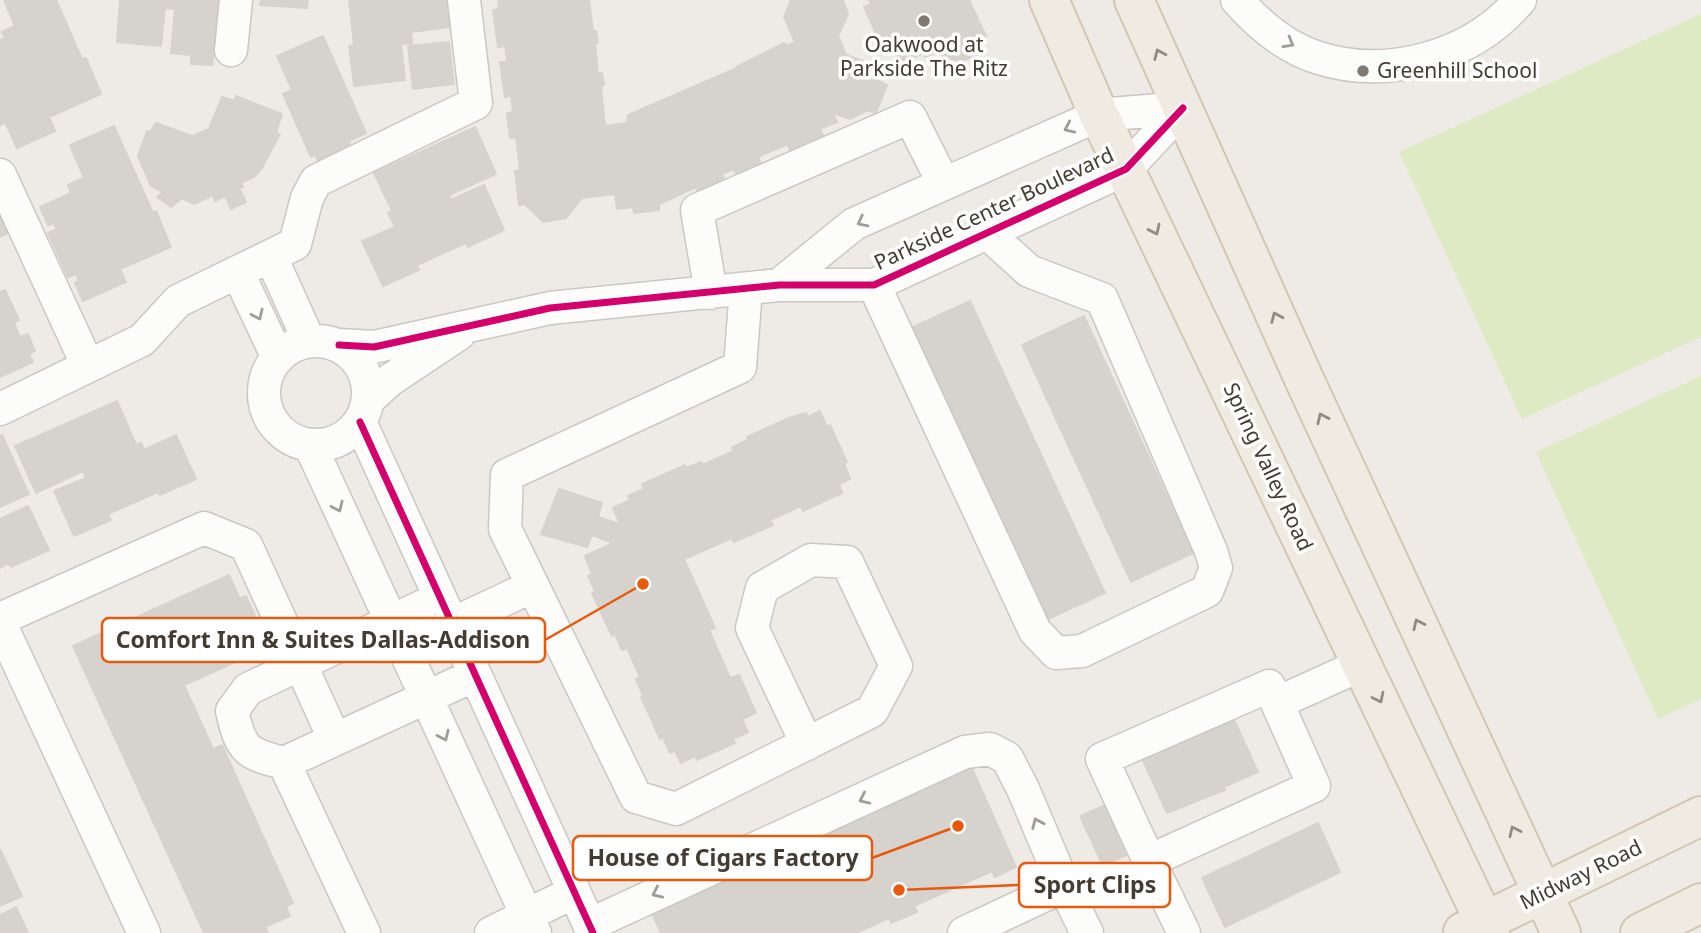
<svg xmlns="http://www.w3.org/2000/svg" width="1701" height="933" font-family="'Noto Sans',sans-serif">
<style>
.green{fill:#deeac3}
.building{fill:#d6d2cd;stroke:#d7d2cc;stroke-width:2}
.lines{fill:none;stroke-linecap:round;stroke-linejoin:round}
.minor-casing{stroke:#cbc7c2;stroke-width:35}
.major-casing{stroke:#d2c7b2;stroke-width:42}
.minor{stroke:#fcfcfb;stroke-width:32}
.major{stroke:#f0ebe2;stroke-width:38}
.cycleway-casing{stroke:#fff;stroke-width:11}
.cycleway{stroke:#d6006c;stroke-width:7}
.oneway{stroke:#a09c96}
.oneway2{stroke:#918b81}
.poi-dot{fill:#807971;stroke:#fff;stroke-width:2.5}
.labels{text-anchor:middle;stroke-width:7;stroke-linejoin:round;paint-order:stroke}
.poi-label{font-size:21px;fill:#443c32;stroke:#fff}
.street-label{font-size:21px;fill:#443c32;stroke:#fff}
.leader{fill:none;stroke:#e8590c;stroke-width:2.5}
.callout-dot{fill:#e8590c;stroke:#fff;stroke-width:2.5}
.callout{fill:#fff;stroke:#e8590c;stroke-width:2.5}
.callout-label{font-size:23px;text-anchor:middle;font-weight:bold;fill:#443c32}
</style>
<rect width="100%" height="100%" fill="#eeebe6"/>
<!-- green -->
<path class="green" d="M1701,14V337L1522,419L1399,152Z
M1701,376V699L1658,719L1536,452Z"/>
<!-- building -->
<path class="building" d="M4,0H56L82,59L86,58L101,94L49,117L55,131L17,148L5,122L0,125V40L5,38L2,32L15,26Z
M120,0H221L216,56H213L212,65L191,64V55L171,53L175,9L165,8L161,46L117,42Z
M261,0H308L307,8L260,5Z
M349,0H448L451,27L411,32L412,43L401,44L405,80L354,86L349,46L354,45Z
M498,0H589L593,31H596L598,43H595L598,74L602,73L604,85L601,86L605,126L627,123L628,115L737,68L736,67L784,43L786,46L795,42L784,17L791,0H843L848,14L838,36L846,55L868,63L875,79L887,85L876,113L868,110L850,119L833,113L837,122L820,129L823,135L790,150L788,144L758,157L761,164L737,175L734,169L722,174L725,181L698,193L696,187L659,204V210L634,213L633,207L617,209L615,194L582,198L566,218L543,222L525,204L519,205L515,171H520L516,137L510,138L507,113L513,112L511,96L505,97L500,62H507L505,46L498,47L493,10L499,9Z
M869,0H969L986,36L979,54L960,62L941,56L937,49L933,50L935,53L925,57L923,53L900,63L885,35L878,38L864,7L871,4Z
M323,36L366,133L349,141L351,146L318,161L316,155L311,157L283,94L292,90L277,56Z
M449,42L454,84L413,89L408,46Z
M236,96L282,114L276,133L280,134L262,168L254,177L241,183L243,187L239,188L246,202L231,209L225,196L215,201L213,195L194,204L182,198L171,207L157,197L163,192L151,186L138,156L147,131L150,132L156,123L192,136L209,129L222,97L235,101Z
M114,126L153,213L156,211L171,247L120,269L126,282L83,301L75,283L79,281L76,274L68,277L48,233L57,229L54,223L48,225L40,207L71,193L68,185L84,178L70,145Z
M475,127L496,174L449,195L451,200L484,185L504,230L468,247L466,243L417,265L419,270L383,286L362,241L395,227L388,213L392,211L374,173Z
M0,208L11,232L0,237Z
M5,290L19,320L14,322L20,337L28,334L35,351L29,354L33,362L0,377V292Z
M970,301L1105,593L1048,619L913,327Z
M1084,316L1193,553L1131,582L1022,345Z
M117,401L136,445L141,443L144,450L176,435L196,479L160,495L158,492L108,514L111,520L74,536L54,491L86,478L83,471L36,493L15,446Z
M820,411L827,427L830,425L847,462L844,463L850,479L839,484L842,493L803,511L801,506L770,520L773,525L734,542L732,538L684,559L715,628L709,630L730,678L739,675L756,713L742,719L748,732L733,739L735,743L697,760L695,756L681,763L675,751L670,753L663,737L660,739L641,697L643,696L636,679L640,677L627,648L622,650L615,634L612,636L592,593L595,591L588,576L592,574L585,556L613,543L592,535L587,547L541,534L559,489L602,503L598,517L620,524L613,508L630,500L628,496L644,489L642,484L685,465L686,468L701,462L702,465L734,451L732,447L748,440L747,437L789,418L806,413L808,417Z
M2,435L29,494L0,507V436Z
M28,506L49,550L11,567L9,563L0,568V519Z
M229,575L240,599L246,596L269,647L184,685L213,749L222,745L293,903L286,906L290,916L265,927L268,933H204L73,646Z
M1231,713L1258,772L1224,787L1225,790L1167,813L1140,754Z
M971,766L1016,867L995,877L992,871L914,906L917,912L891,923L889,918L856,933H661L650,909Z
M1117,800L1139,849L1103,866L1080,816Z
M1318,823L1340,872L1225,927L1202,878Z
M0,849L22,896L0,906Z
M16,907L28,933H0V915Z"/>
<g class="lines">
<!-- minor casing -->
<g class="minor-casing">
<path id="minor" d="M1237,0C1259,25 1286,48 1319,58C1389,80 1473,56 1520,0
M231,50L236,0
M0,175L88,366
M271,257L309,341
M238,273L278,358
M779,285L854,224L1099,115L1183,108
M874,285L1035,631L1056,653L1082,651L1207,591L1216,568L1211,551L1102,299L1029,271L987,233
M746,289L740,367L507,475L505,529L636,797L676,809L872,711L896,666L847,562L811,560L762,588L752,628L807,744
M711,293L697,210L910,117L944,184
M264 393a52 52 0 1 1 104 0a52 52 0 1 1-104 0Z
M339,345L374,347L550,308L779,285H874L1126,169L1183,108
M368,400L390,380L459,334
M0,409L142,340L178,301L295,244L307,198L316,181L476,103L464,0
M360,422L593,933
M310,445L535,933
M440,598L248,689L232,711C241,750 246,754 284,763L475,675
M0,619L204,528L246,545L334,738
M0,623L144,933
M452,624L533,586
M284,763L364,933
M1149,861L1102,759L1269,686L1277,703
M589,925L965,752L990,749L1007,758L1023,789L1064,886L1087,933
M491,933L574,892
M964,933L1064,886
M1184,933L1149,861L1314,786L1277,703L1363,664"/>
</g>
<!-- major casing -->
<g class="major-casing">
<path id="major" d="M1049,0L1099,115L1490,933
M1134,0L1304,379L1561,933
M1463,932L1701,816
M1640,933L1701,903"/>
</g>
<!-- minor -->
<use href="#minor" class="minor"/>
<!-- major -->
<use href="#major" class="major"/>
<!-- cycleway casing -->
<g class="cycleway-casing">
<path id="cycleway" d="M339,345L374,347L550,308L779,285H874L1126,169L1183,108
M360,422L593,933"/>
</g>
<!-- cycleway -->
<use href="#cycleway" class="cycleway"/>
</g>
<!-- one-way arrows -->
<defs><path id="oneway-chevron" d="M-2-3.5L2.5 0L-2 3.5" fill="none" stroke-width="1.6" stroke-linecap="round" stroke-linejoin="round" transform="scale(1.75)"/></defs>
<g class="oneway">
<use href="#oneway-chevron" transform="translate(1289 43) rotate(30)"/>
<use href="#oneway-chevron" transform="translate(1069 128) rotate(156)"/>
<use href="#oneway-chevron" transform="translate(862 222) rotate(153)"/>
<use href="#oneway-chevron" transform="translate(258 315) rotate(65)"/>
<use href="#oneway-chevron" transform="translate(338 507) rotate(65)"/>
<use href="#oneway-chevron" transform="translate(444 736) rotate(65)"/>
<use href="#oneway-chevron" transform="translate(864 799) rotate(155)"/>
<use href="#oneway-chevron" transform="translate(1037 823) rotate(-113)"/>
<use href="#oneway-chevron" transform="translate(657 893) rotate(155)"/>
</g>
<g class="oneway2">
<use href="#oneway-chevron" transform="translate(1159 54) rotate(-114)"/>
<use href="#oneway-chevron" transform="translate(1155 230) rotate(65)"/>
<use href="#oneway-chevron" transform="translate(1276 317) rotate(-114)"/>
<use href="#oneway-chevron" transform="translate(1322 418) rotate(-115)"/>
<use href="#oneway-chevron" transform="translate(1418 624) rotate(-115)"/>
<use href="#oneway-chevron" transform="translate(1379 698) rotate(64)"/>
<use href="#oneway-chevron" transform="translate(1514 831) rotate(-115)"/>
</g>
<!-- markers -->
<g class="poi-dot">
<circle cx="924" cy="21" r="7"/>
<circle cx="1363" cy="71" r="7"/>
</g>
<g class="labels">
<!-- poi labels -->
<g class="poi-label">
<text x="924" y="52">Oakwood at<tspan x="924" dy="24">Parkside The Ritz</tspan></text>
<text x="1377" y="78" text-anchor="start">Greenhill School</text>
</g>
<!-- street labels -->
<g class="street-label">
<text transform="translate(994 209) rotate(-25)" y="7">Parkside Center Boulevard</text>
<text transform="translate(1268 467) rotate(65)" y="7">Spring Valley Road</text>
<text transform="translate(1581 875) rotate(-26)" y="7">Midway Road</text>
</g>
</g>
<!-- callouts -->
<path class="leader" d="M643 584L545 640M958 826L872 858M899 890L1019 885"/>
<g class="callout-dot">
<circle cx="643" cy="584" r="7"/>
<circle cx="958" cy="826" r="7"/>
<circle cx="899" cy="890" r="7"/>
</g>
<g class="callout">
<rect x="102" y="618" width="443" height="44" rx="7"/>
<rect x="573" y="836" width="299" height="44" rx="7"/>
<rect x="1019" y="863" width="151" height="44" rx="7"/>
</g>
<g class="callout-label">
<text x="323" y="648">Comfort Inn &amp; Suites Dallas-Addison</text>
<text x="723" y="866">House of Cigars Factory</text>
<text x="1095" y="893">Sport Clips</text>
</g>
</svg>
